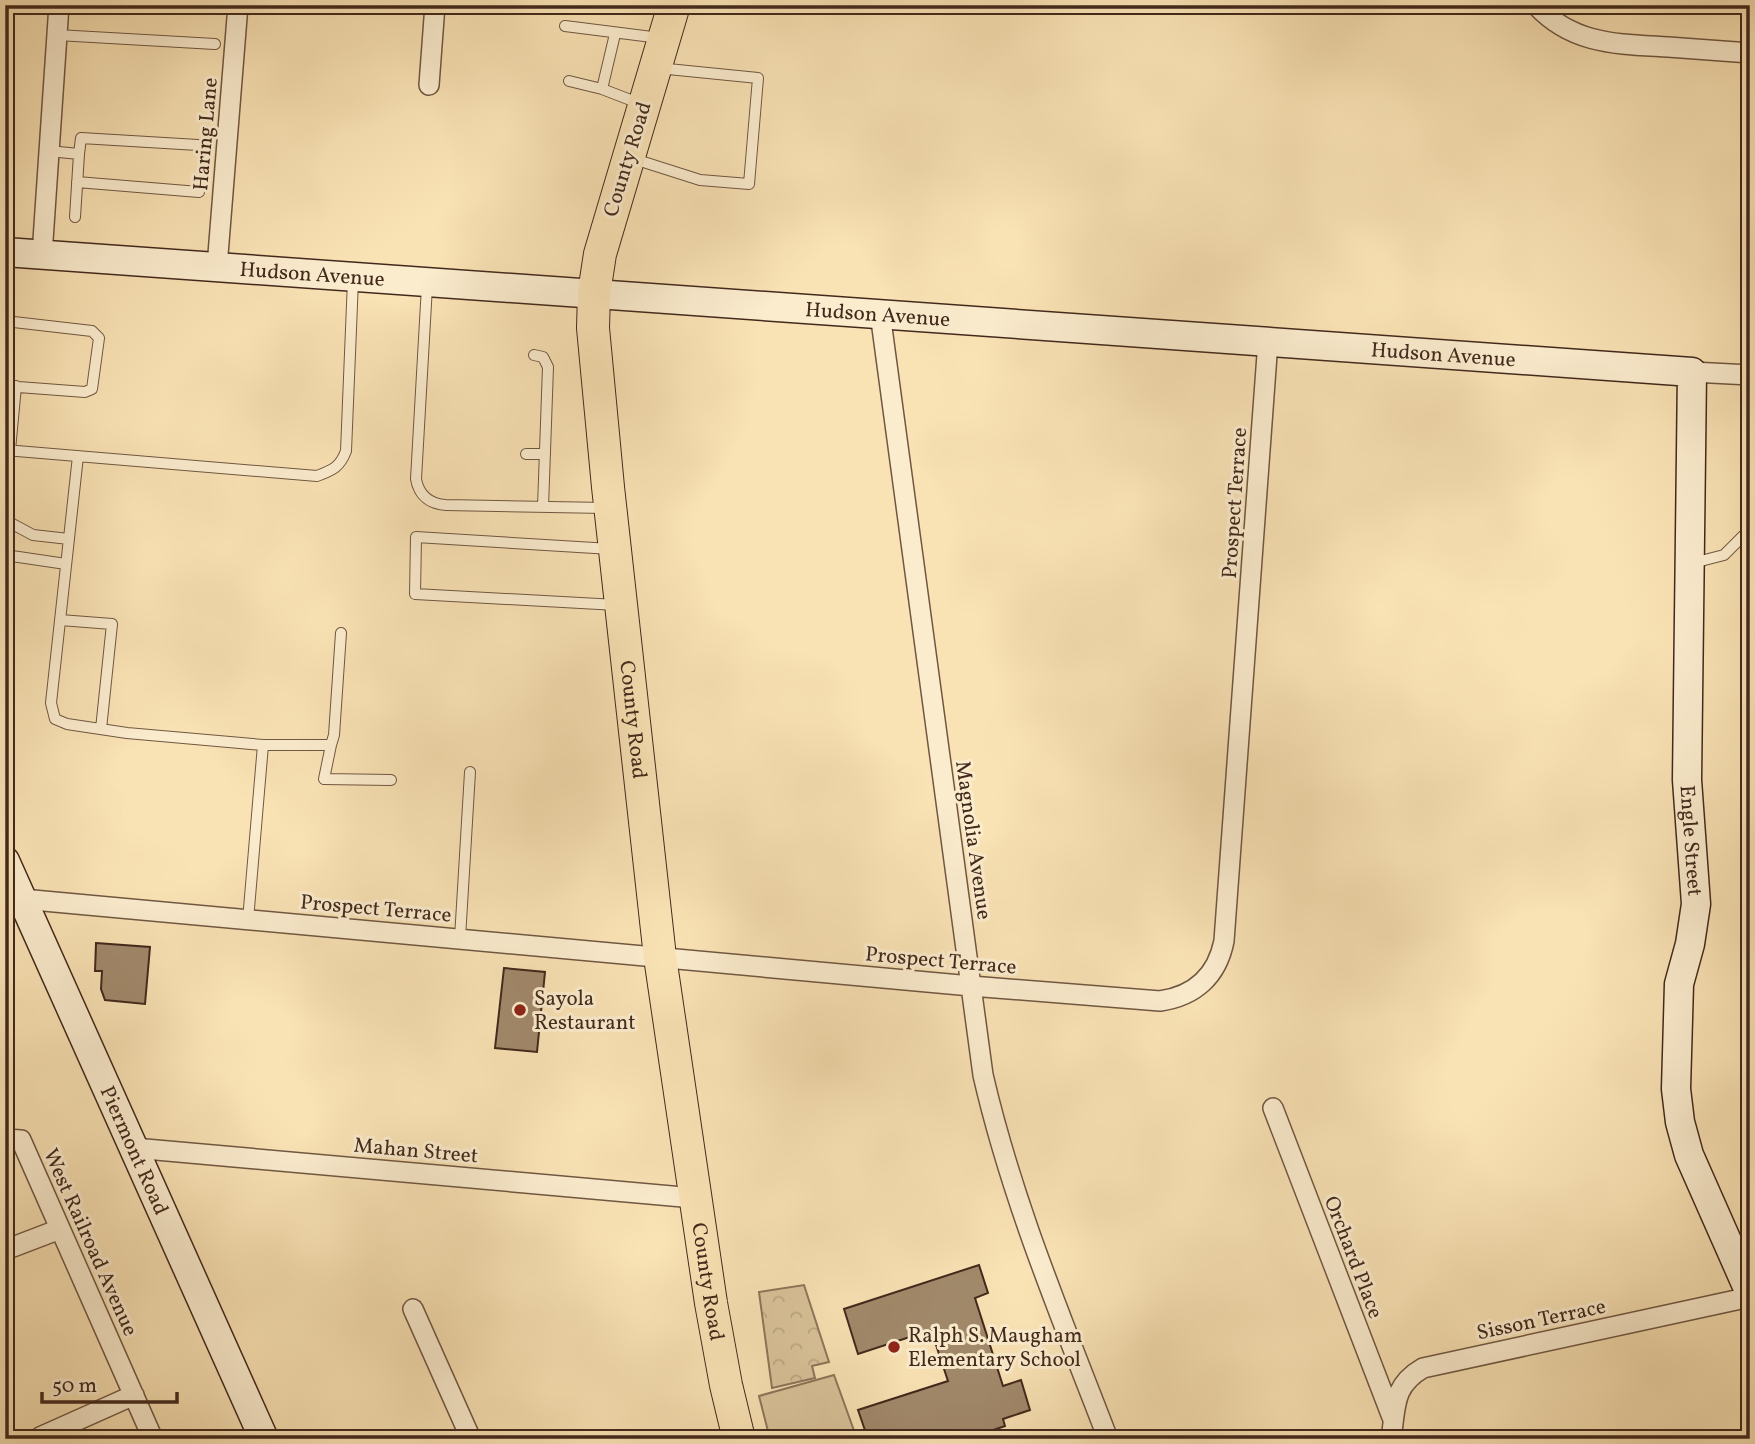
<svg xmlns="http://www.w3.org/2000/svg" width="1755" height="1444" font-family="Vollkorn,serif">
<style>
.forest{fill:url(#forest-crowns);stroke:#8e765b;stroke-width:2}
.garden{fill:#dac39a;stroke:#8e765b;stroke-width:2}
.building{fill:#a1896b;stroke:#42291c;stroke-width:2}
.lines{fill:none;stroke-linecap:round;stroke-linejoin:round}
.lane-casing{stroke:#705742;stroke-width:12}
.street-casing{stroke:#705742;stroke-width:22}
.secondary-casing{stroke:#42291c;stroke-width:31}
.primary-casing{stroke:#42291c;stroke-width:34}
.lane{stroke:#fbecce;stroke-width:10}
.street{stroke:#fbecce;stroke-width:19}
.secondary{stroke:#fbecce;stroke-width:28}
.primary{stroke:#f9e2b4;stroke-width:32}
.poi-dot{fill:#8f2418;stroke:#fbecce;stroke-width:2.5}
.labels{text-anchor:middle;stroke-width:6;stroke-linejoin:round;paint-order:stroke}
.street-label{font-size:21px;fill:#42291c;stroke:#fbecce}
.poi-label{font-size:21px;fill:#42291c;stroke:#fbecce;text-anchor:start}
</style>
<defs>
<pattern id="forest-crowns" width="20" height="18" patternUnits="userSpaceOnUse" patternTransform="scale(1.75)"><rect width="20" height="18" fill="#dac39a"/><path d="M2 6a3 3 0 1 1 6 0M12 15a3 3 0 1 1 6 0" fill="none" stroke="#bca884"/></pattern>
</defs>
<rect width="100%" height="100%" fill="#f9e2b4"/>
<filter id="stains"><feTurbulence type="fractalNoise" baseFrequency=".00286" numOctaves="4"/><feColorMatrix values="0 0 0 0 .2 0 0 0 0 .09 0 0 0 0 .02 0 0 0 .5 -.17"/></filter>
<radialGradient id="worn" r=".72"><stop offset=".6" stop-color="#630" stop-opacity="0"/><stop offset="1" stop-color="#630" stop-opacity=".3"/></radialGradient>
<!-- forest -->
<path class="forest" d="M804,1285L829,1362L812,1366L815,1378L772,1388L759,1292Z"/>
<!-- garden -->
<path class="garden" d="M834,1375L857,1439H770L759,1396Z"/>
<!-- building -->
<path class="building" d="M96,943L150,947L145,1004L105,1000L101,989L102,971H95Z
M504,968L545,972L537,1052L495,1048Z
M979,1265L988,1293L975,1298L1003,1386L1021,1380L1030,1410L1003,1419L1005,1426L967,1439H868L858,1410L948,1381L931,1330L858,1354L844,1309Z"/>
<g class="lines">
<!-- lane casing -->
<g class="lane-casing">
<path id="lane" d="M565,26L660,38
M57,35L215,44
M569,81L602,89L641,104
M602,89L615,34
M49,151L79,154L75,217
M79,154L81,138L198,145
M631,158L700,180L749,184L758,78L658,68
M77,182L199,192
M427,286L416,479C419,496 430,504 446,505L606,508
M5,321L92,331L99,338L92,389L85,392L5,386
M534,355L543,357L548,367L543,507
M5,450L317,476C333,470 340,467 346,451L353,280
M10,450L16,386
M526,454H545
M78,456L51,703L55,719L67,724L127,733L263,745L248,920
M5,520L33,535L69,539
M5,536L11,523
M611,549L416,537L415,594L617,605
M5,555L66,564
M1693,563L1724,555L1750,529
M60,620L112,624L101,729
M263,745H331L334,735L341,633
M331,745L324,779L391,780
M460,938L470,772"/>
</g>
<!-- street casing -->
<g class="street-casing">
<path id="street" d="M1536,5C1573,45 1618,44 1668,47C1695,49 1722,51 1750,53
M429,85L435,5
M42,255L59,5
M217,267L238,5
M880,313L983,1075C1012,1201 1062,1319 1108,1439
M1692,372L1750,375
M22,899L971,986L1160,1001C1195,996 1217,976 1224,941L1268,341
M1273,1108L1392,1417
M5,1139L21,1140L153,1439
M134,1148L694,1198
M5,1250L60,1229
M413,1309L471,1439
M40,1437L134,1395
M1391,1439C1396,1407 1392,1386 1423,1368L1750,1297"/>
</g>
<!-- secondary casing -->
<g class="secondary-casing">
<g id="secondary">
<path id="s1" d="M5,252L1692,372L1687,780L1696,904L1690,944L1679,984L1676,1089L1680,1122L1689,1155L1750,1293"/>
<path id="s2" d="M5,861L264,1439"/>
</g>
</g>
<!-- primary casing -->
<g class="primary-casing">
<g id="primary">
<path id="s3" d="M674,5L600,254L594,293L593,328L608,487L660,957L711,1303L726,1385L739,1439"/>
</g>
</g>
<!-- lane -->
<use href="#lane" class="lane"/>
<!-- street -->
<use href="#street" class="street"/>
<!-- secondary -->
<use href="#secondary" class="secondary"/>
<!-- primary -->
<use href="#primary" class="primary"/>
</g>
<!-- markers -->
<g class="poi-dot">
<circle cx="520" cy="1010" r="7"/>
<circle cx="894" cy="1347" r="7"/>
</g>
<g class="labels">
<!-- street labels -->
<g class="street-label">
<text transform="translate(205 134) rotate(-85)" y="7">Haring Lane</text>
<text transform="translate(627 159) rotate(-73)" y="7">County Road</text>
<text dy="7" stroke="none"><textPath href="#s1" startOffset="308">Hudson Avenue</textPath></text>
<text dy="7" stroke="none"><textPath href="#s1" startOffset="875">Hudson Avenue</textPath></text>
<text dy="7" stroke="none"><textPath href="#s1" startOffset="1442">Hudson Avenue</textPath></text>
<text transform="translate(1234 503) rotate(-86)" y="7">Prospect Terrace</text>
<text dy="7" stroke="none"><textPath href="#s3" startOffset="728">County Road</textPath></text>
<text transform="translate(974 840) rotate(82)" y="7">Magnolia Avenue</text>
<text dy="7" stroke="none"><textPath href="#s1" startOffset="2160">Engle Street</textPath></text>
<text transform="translate(376 908) rotate(5)" y="7">Prospect Terrace</text>
<text transform="translate(941 960) rotate(5)" y="7">Prospect Terrace</text>
<text dy="7" stroke="none"><textPath href="#s2" startOffset="317">Piermont Road</textPath></text>
<text transform="translate(416 1150) rotate(5)" y="7">Mahan Street</text>
<text transform="translate(91 1242) rotate(66)" y="7">West Railroad Avenue</text>
<text transform="translate(1354 1257) rotate(69)" y="7">Orchard Place</text>
<text dy="7" stroke="none"><textPath href="#s3" startOffset="1295">County Road</textPath></text>
<text transform="translate(1541 1319) rotate(-12)" y="7">Sisson Terrace</text>
</g>
<!-- poi labels -->
<g class="poi-label">
<text x="534" y="1005">Sayola<tspan x="534" dy="24">Restaurant</tspan></text>
<text x="908" y="1342">Ralph S. Maugham<tspan x="908" dy="24">Elementary School</tspan></text>
</g>
</g>
<!-- margin -->
<rect width="1755" height="1444" fill="none" stroke="#f9e2b4" stroke-width="28"/>
<rect x="7" y="7" width="1741" height="1430" fill="none" stroke="#42291c" stroke-width="3.5"/>
<rect x="14" y="14" width="1727" height="1416" fill="none" stroke="#42291c" stroke-width="2"/>
<!-- scale -->
<path d="M42 1392v10h135v-10" fill="none" stroke="#42291c" stroke-width="3.5"/>
<text x="52" y="1392" font-size="21" fill="#42291c" stroke="#fbecce" stroke-width="5" paint-order="stroke">50 m</text>
<rect width="100%" height="100%" filter="url(#stains)"/>
<rect width="100%" height="100%" fill="url(#worn)"/>
</svg>
